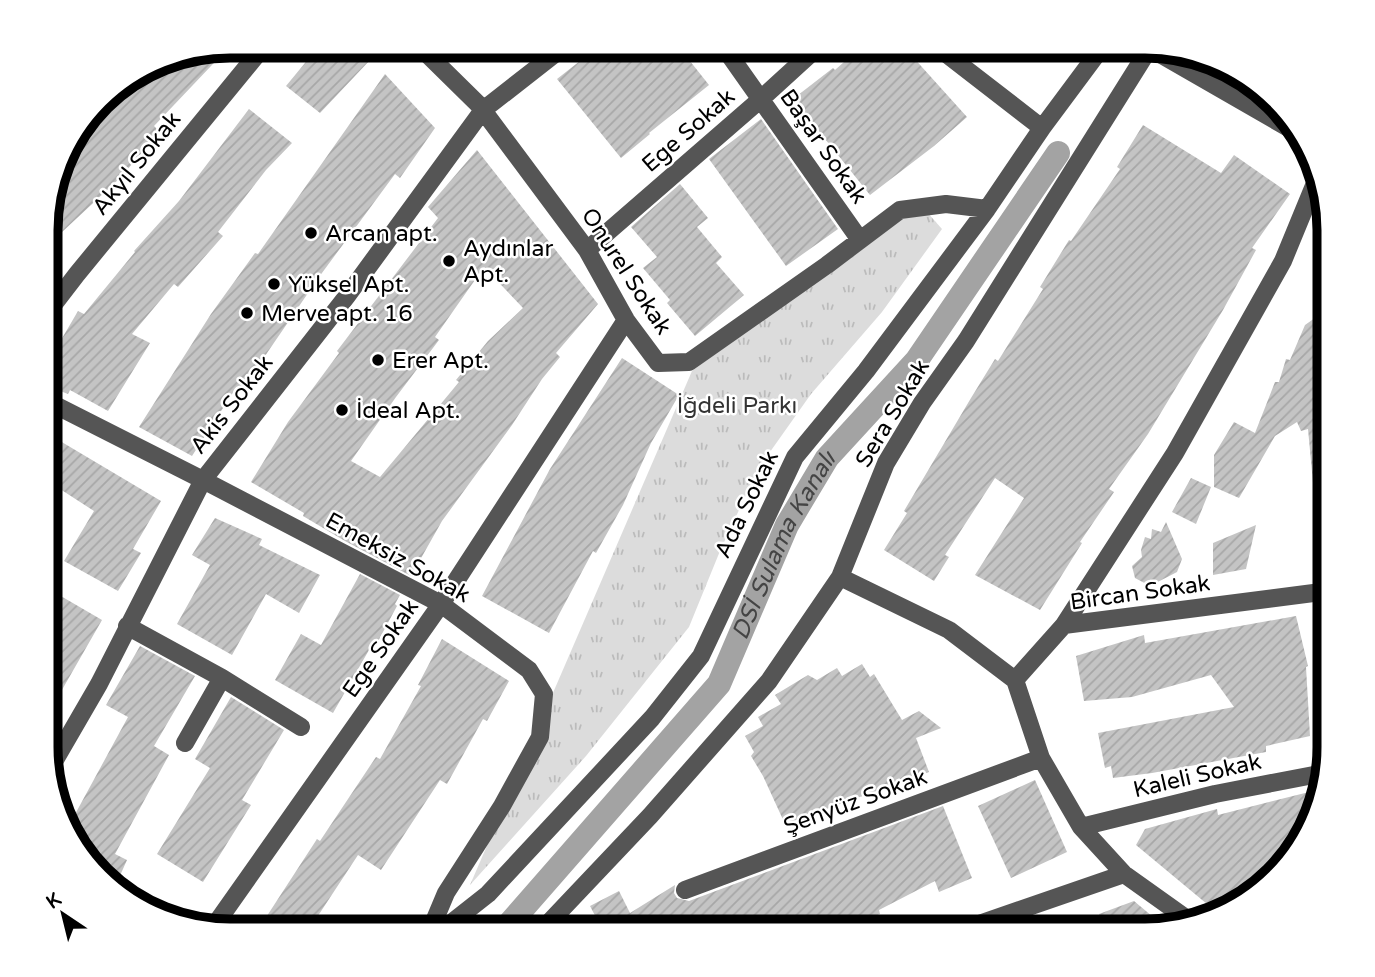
<svg xmlns="http://www.w3.org/2000/svg" width="1375" height="977" font-family="'Varela Round',sans-serif">
<style>
.park{fill:url(#park-tufts)}
.lines{fill:none;stroke-linecap:round;stroke-linejoin:round}
.canal{stroke:#a3a3a3;stroke-width:24}
.building{fill:url(#building-hatch);fill-rule:evenodd}
.path{stroke:#777;stroke-width:4.5;stroke-dasharray:2 3.5;stroke-linecap:butt}
.minor{stroke:#555;stroke-width:18}
.poi-dot{fill:#000;stroke:#fff;stroke-width:2.5}
.labels{text-anchor:middle;stroke-width:5;stroke-linejoin:round;paint-order:stroke}
.street-label{font-size:23px;fill:#000;stroke:#fff}
.poi-label{font-size:23px;fill:#000;stroke:#fff;text-anchor:start}
.park-label{font-size:23px;fill:#333;stroke:#fff}
.water-label{font-size:24px;font-style:italic;fill:#444;stroke:#fff}
.rim{fill:none;stroke:#000;stroke-width:9}
</style>
<defs>
<pattern id="park-tufts" width="24" height="20" patternUnits="userSpaceOnUse" patternTransform="scale(1.75)"><rect width="24" height="20" fill="#dcdcdc"/><path d="M3 7l-1-3M5 7V3M7 7l1-3M15 17l-1-3M17 17v-4M19 17l1-3" fill="none" stroke="#bbb"/></pattern>
<pattern id="building-hatch" width="6" height="6" patternUnits="userSpaceOnUse" patternTransform="scale(1.75)"><rect width="6" height="6" fill="#c4c4c4"/><path d="M-1 1l2-2M0 6l6-6M5 7l2-2" fill="none" stroke="#a7a7a7"/></pattern>
</defs>
<rect width="100%" height="100%" fill="#fff"/>
<!-- park -->
<path class="park" d="M926,211L942,229L882,312L811,394L758,469L720,551L689,627L586,756L470,885L692,371L896,220Z"/>
<g class="lines">
<!-- canal -->
<path class="canal" id="s1" d="M503,931L719,684L787,525L827,458L917,360L1058,153"/>
</g>
<!-- building -->
<path class="building" d="M230,46L154,126L160,132L120,178L47,246V206L68,143L121,84L170,55Z
M319,46H358L371,59L320,113L286,86Z
M599,46H678L709,85L649,133L650,134L621,158L557,79Z
M862,46H903L967,117L934,146L870,195L793,99L833,68L835,70Z
M385,74L435,128L400,178L395,174L319,277L241,391L236,388L192,456L139,427L211,314L255,253L258,254Z
M249,109L292,143L266,170L218,232L223,236L178,287L174,284L132,334L150,343L108,411L70,390L68,394L47,386V364L78,311L84,314L135,252L134,251L179,201Z
M761,119L838,229L786,266L709,159Z
M1143,125L1221,173L1234,155L1290,194L1252,248L1256,250L1223,310L1148,434L1109,489L1114,492L1080,542L1082,543L1040,610L975,575L1024,498L995,478L945,555L949,557L934,581L884,550L907,513L904,511L971,398L995,359L998,361L1043,289L1040,287L1069,240L1071,241L1120,169L1117,167Z
M477,150L598,304L556,353L560,357L542,379L512,425L442,521L411,576L345,541L303,516L304,513L251,482L288,422L339,353L337,351L438,218L428,207ZM484,267L523,308L488,341L456,380L459,382L380,477L351,461L396,397L439,340L435,337Z
M680,184L708,218L697,227L722,257L716,263L744,295L695,336L667,303L670,300L643,268L657,257L631,227Z
M1329,308V514L1316,515L1308,429L1301,431L1297,422L1275,436L1239,498L1214,487V455L1234,422L1255,433L1275,382H1279L1286,359L1290,360L1305,325Z
M622,358L679,395L651,443L623,505L596,553L593,551L549,633L482,596L550,469Z
M55,438L161,501L133,549L141,553L118,591L64,561L94,511L60,489L47,513V450Z
M1191,478L1211,487L1196,524L1172,512Z
M215,518L262,539L259,545L320,575L299,613L266,594L232,655L177,624L210,565L192,555Z
M1166,522L1182,559L1177,572L1150,586L1135,578L1132,566L1142,557L1141,550L1145,537L1151,539L1152,529L1161,532Z
M1256,525L1246,569L1213,575V543Z
M360,574L400,595L395,604L397,606L376,645L373,643L333,713L275,680L301,634L321,645Z
M47,588L102,620L47,716Z
M1296,616L1308,666L1306,667L1310,736L1266,746V752L1152,773L1113,778L1111,766L1105,768L1098,733L1234,707L1211,675L1132,697L1084,701L1076,656L1144,635L1145,643Z
M442,639L509,681L487,721L483,719L447,784L440,780L381,870L358,855L308,931H277L263,922L317,839L320,841L376,757L380,759L421,686L418,685Z
M140,646L195,676L154,746L169,755L115,854L127,860L114,889L70,839L67,829L128,717L106,705Z
M862,664L870,677L874,674L902,720L919,711L941,728L916,738L929,772L785,824L763,776L751,756L754,752L745,736L763,726L758,717L781,704L775,695L808,675L817,680L837,668L842,676Z
M231,697L284,730L242,800L251,805L203,882L157,854L210,768L195,759Z
M1035,780L1067,852L1011,878L978,806Z
M1317,790L1292,859L1227,912L1219,914L1136,845L1145,829L1217,809L1218,815Z
M943,806L972,878L939,892L935,881L879,910L880,914L841,931H598L602,929L590,906L619,891L630,913L675,885L674,893L677,898L689,901Z
M1134,901L1165,927L1145,931H1066L1065,929L1100,917L1099,914Z"/>
<g class="lines">
<!-- path -->
<path class="path" d="M1325,210L1329,230"/>
<!-- minor -->
<path class="minor" d="M419,46L479,105L587,250L626,320L658,363L689,362L827,265L900,210L946,204L987,209
M723,46L860,240
M936,46L1042,128
M1146,46L1299,134
M587,250L762,98L819,46
M47,313L77,274L264,46
M47,401L203,480L441,604L529,670L544,694L540,737L502,806L446,893L430,931
M840,577L949,630L1015,680L1064,625L1329,591
M1064,625L1175,453L1283,261L1318,176
M127,626L222,678L301,727
M1015,680L1041,758L1081,827L1124,874L1190,921
M185,743L222,678
M48,772L99,684L203,480L347,296L483,110L565,46
M1081,827L1215,794L1324,773
M685,890L1041,758
M212,929L441,604L626,320
M441,931L488,894L652,718L701,656L795,457L866,371L987,209L1042,128L1103,46
M541,931L650,816L769,681L840,577L886,463L922,403L966,341L1149,49
M959,931L1124,874"/>
</g>
<!-- markers -->
<g class="poi-dot">
<circle cx="311" cy="233" r="7"/>
<circle cx="449" cy="261" r="7"/>
<circle cx="274" cy="284" r="7"/>
<circle cx="247" cy="313" r="7"/>
<circle cx="378" cy="360" r="7"/>
<circle cx="342" cy="410" r="7"/>
</g>
<g class="labels">
<!-- street labels -->
<g class="street-label">
<text transform="translate(688 130) rotate(-41)" y="8">Ege Sokak</text>
<text transform="translate(824 146) rotate(55)" y="8">Başar Sokak</text>
<text transform="translate(136 163) rotate(-51)" y="8">Akyıl Sokak</text>
<text transform="translate(627 271) rotate(57)" y="8">Onurel Sokak</text>
<text transform="translate(231 404) rotate(-52)" y="8">Akis Sokak</text>
<text transform="translate(892 413) rotate(-59)" y="8">Sera Sokak</text>
<text transform="translate(746 504) rotate(-64)" y="8">Ada Sokak</text>
<text transform="translate(398 557) rotate(29)" y="8">Emeksiz Sokak</text>
<text transform="translate(1140 592) rotate(-8)" y="8">Bircan Sokak</text>
<text transform="translate(380 648) rotate(-55)" y="8">Ege Sokak</text>
<text transform="translate(1197 775) rotate(-13)" y="8">Kaleli Sokak</text>
<text transform="translate(855 801) rotate(-20)" y="8">Şenyüz Sokak</text>
</g>
<!-- poi labels -->
<g class="poi-label">
<text x="325" y="241">Arcan apt.</text>
<text x="463" y="256">Aydınlar<tspan x="463" dy="26">Apt.</tspan></text>
<text x="288" y="292">Yüksel Apt.</text>
<text x="261" y="321">Merve apt. 16</text>
<text x="392" y="368">Erer Apt.</text>
<text x="356" y="418">İdeal Apt.</text>
</g>
<!-- park labels -->
<g class="park-label">
<text x="737" y="413">İğdeli Parkı</text>
</g>
<!-- water labels -->
<g class="water-label">
<text dy="8" stroke="none"><textPath href="#s1" startOffset="481">DSİ Sulama Kanalı</textPath></text>
</g>
</g>
<!-- crop -->
<path d="M0 0H1375V977H0ZM230 58H1145A172 172 0 0 1 1317 230V747A172 172 0 0 1 1145 919H230A172 172 0 0 1 58 747V230A172 172 0 0 1 230 58Z" fill="#fff" fill-rule="evenodd"/>
<path class="rim" d="M230 58H1145A172 172 0 0 1 1317 230V747A172 172 0 0 1 1145 919H230A172 172 0 0 1 58 747V230A172 172 0 0 1 230 58Z"/>
<!-- north arrow -->
<g transform="translate(63 914) rotate(325)" stroke="#ffffff" stroke-width="5" paint-order="stroke">
<path d="M0-5L12 26L0 18L-12 26Z" fill="#000000"/>
<text y="-10" font-size="19" font-weight="bold" text-anchor="middle" fill="#000000">K</text>
</g>
</svg>
